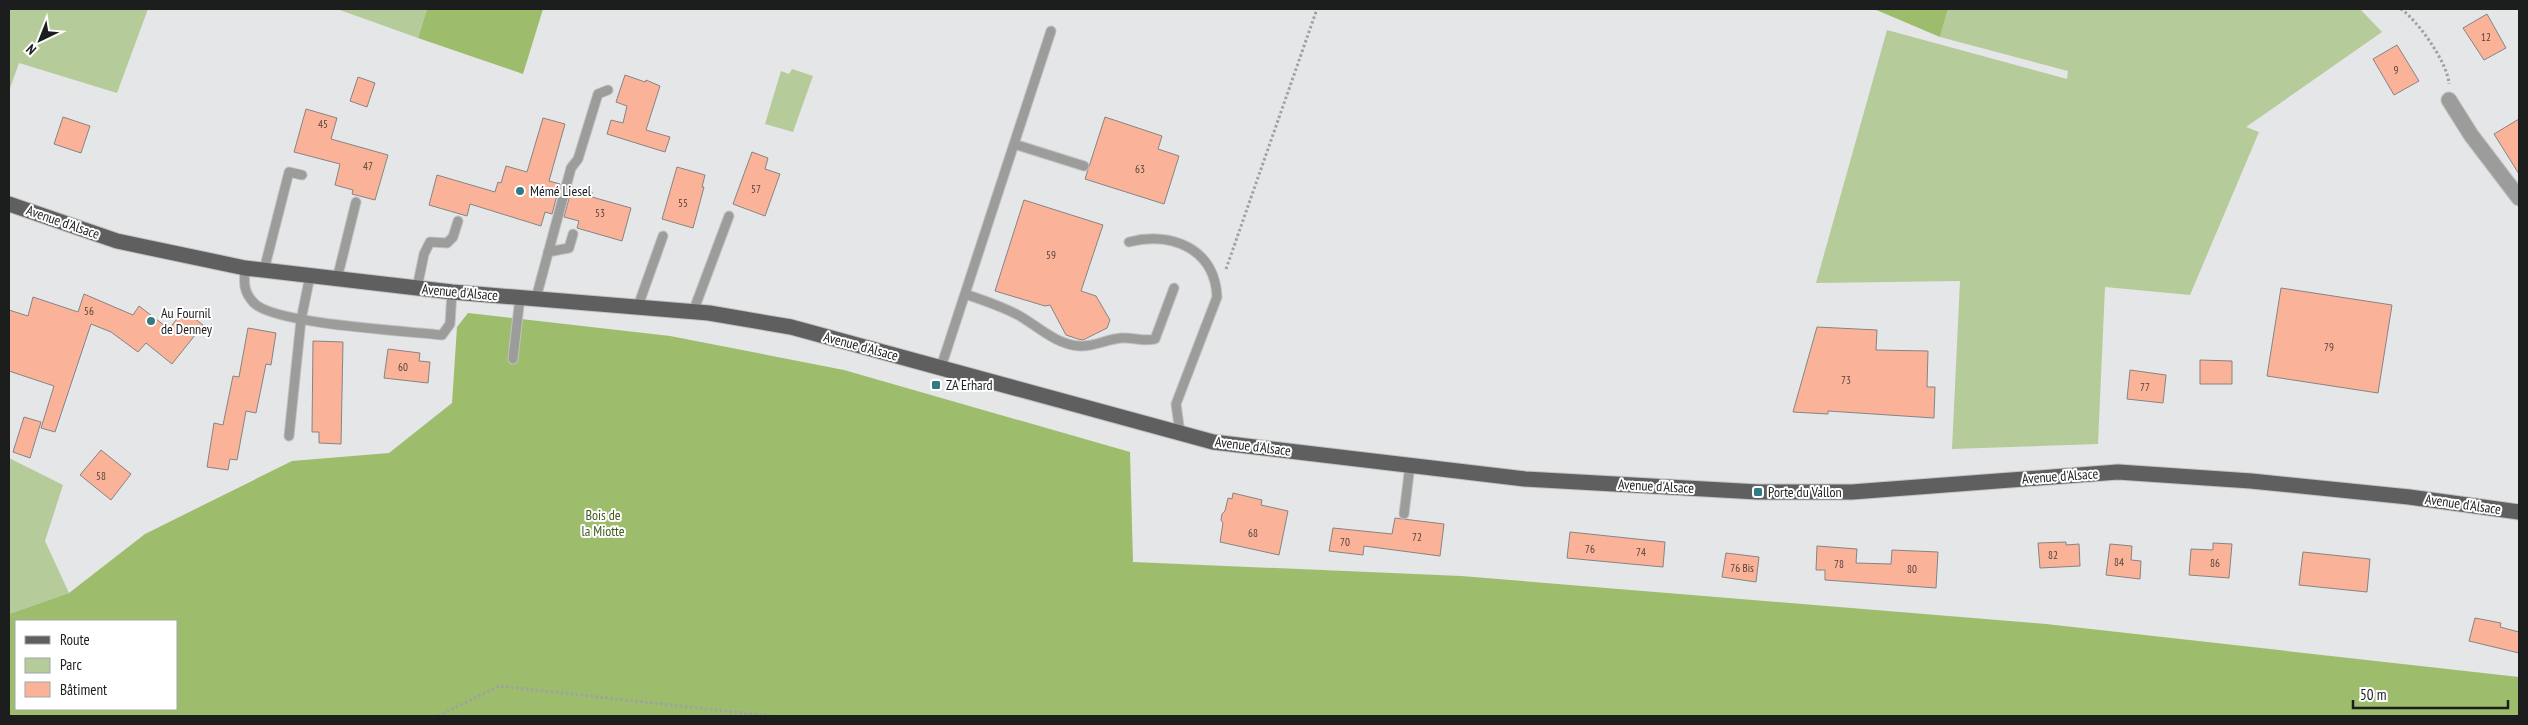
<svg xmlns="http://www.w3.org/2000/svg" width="2528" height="725" font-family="'PT Sans Narrow',sans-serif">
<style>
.green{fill:#b6cb9a}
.forest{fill:#9dbd6c;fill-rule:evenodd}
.building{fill:#fab399;stroke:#868484}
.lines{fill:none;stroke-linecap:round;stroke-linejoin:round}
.lane-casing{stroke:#c1c2c3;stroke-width:11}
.street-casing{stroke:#c1c2c3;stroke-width:17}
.primary-casing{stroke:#c1c2c3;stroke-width:17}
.path{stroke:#a0a1a2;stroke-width:3;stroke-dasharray:2.5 2.5;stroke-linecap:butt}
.lane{stroke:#9c9c9b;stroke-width:9}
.street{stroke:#9c9c9b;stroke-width:15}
.primary{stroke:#605f5f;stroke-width:15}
.poi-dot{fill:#337b84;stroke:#fff;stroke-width:2}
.labels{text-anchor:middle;stroke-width:4;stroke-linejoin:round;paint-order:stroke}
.number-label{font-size:11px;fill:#54423c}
.poi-label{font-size:14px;fill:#1c1d1d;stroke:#fff;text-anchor:start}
.street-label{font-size:14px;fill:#1c1d1d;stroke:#fff}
.park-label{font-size:14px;fill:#445920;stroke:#fff}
</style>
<rect width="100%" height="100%" fill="#e5e6e7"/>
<!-- green -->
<path class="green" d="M9,9H148L117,93L19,63L9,91Z
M337,9H427L418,38Z
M1948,9H2360L2382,32L2246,127L2259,132L2190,295L2105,287L2098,444L1952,449L1960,281L1816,283L1887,30L2067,79L2068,71L1940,37Z
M792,69L813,76L793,132L765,124L781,71L789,74Z
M9,458L63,485L45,541L69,593L9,614Z"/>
<!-- forest -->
<path class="forest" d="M427,9H543L523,74L418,38Z
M1874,9H1948L1940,37Z
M468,313L670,336L844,370L1130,452L1133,562L1461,576L2046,624L2519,677V716H9V614L69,593L145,534L292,461L389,453L452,403L457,327ZM16,621H176V709H16Z"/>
<!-- building -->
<path class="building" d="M2487,14L2506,48L2484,60L2463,28Z
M2397,45L2419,81L2394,95L2373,59Z
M625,75L645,82L646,80L660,86L646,130L670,137L665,152L607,134L611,120L623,123L627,106L616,102Z
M358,77L375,83L367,107L350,101Z
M306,109L337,118L331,139L388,155L375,200L352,194L353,190L335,185L340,164L294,152Z
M63,117L90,126L81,153L54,144Z
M1105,117L1162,136L1158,149L1179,156L1164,204L1085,179Z
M543,118L565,124L549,181L560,184L552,214L545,212L541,226L470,204L467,216L429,205L437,175L495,192L498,182L501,183L506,166L527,172Z
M2519,119V174L2494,134Z
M752,152L768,158L765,169L780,174L765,216L733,204Z
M677,167L705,175L702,187H704L693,228L662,219Z
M572,187L592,192V197L631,208L622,241L577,228L579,221L564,217Z
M1024,200L1103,225L1081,291L1096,296L1110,320L1107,328L1083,340L1078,339L1066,335L1050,305L1045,306L995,291Z
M2281,288L2392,305L2378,393L2267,376Z
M84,294L133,315L139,306L169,329L184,310L203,325L172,364L146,343L138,352L111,332L91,324L55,432L41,428L54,386L9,371V310L28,316L33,297L78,312Z
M1817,327L1877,330L1876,350L1928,351L1927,387H1935L1934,418L1828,411V414L1793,412Z
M248,328L276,333L271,365L266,364L256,413L246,411L237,460L230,459L228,470L207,467L214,423L223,425L233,376L239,377Z
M313,341L343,342L341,444L319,443V432H312Z
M388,349L420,353L419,361L430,362L428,383L384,378Z
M2200,360L2232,361V384H2200Z
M2130,370L2166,375L2163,403L2127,399Z
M24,417L41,422L30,458L13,452Z
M101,450L131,474L111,500L80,475Z
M1233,493L1262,500L1261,505L1288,511L1279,555L1220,542L1223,523L1221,520L1222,514L1225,511L1228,498L1232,499Z
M1395,518L1444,524L1440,556L1364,546L1363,555L1329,551L1333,528L1392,534Z
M1570,532L1665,542L1663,567L1567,558Z
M2066,542V545L2079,544L2080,566L2040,568L2038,543Z
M2213,543L2232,544L2229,578L2189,575L2191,549L2213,550Z
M2110,544L2132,546L2131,560L2141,561L2140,579L2106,575Z
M1817,546L1857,549L1856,563L1891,564L1892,550L1938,552L1936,588L1825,580V570H1816Z
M2303,552L2370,559L2367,592L2299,585Z
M1726,553L1759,557L1756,582L1722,577Z
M2475,618L2501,623L2500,627L2519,632V653L2469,641Z"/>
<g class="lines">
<!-- lane casing -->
<g class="lane-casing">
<path id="lane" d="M1014,144L1084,166
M1129,242C1172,231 1215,249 1217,297L1176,404L1180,433
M548,252L569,248L573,234
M245,268C244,282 243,292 254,303C274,324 407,331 442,335L450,324L452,292
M264,270L289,172L302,175
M337,279L356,202
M417,288L424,254L430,242L447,243L453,237L458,221
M965,294C983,300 1001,306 1018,315C1038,326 1056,345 1080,346C1094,347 1107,339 1121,338C1133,337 1144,342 1155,339L1174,288
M536,298L571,168L578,159L598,94L608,90
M638,306L663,236
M693,312L729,216
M513,359L520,297
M941,367L1051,31
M289,436L301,320L310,276
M1404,514L1410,465"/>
</g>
<!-- street casing -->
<g class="street-casing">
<path id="street" d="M2449,100L2471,135L2519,198"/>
</g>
<!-- primary casing -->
<g class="primary-casing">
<path id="primary" d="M9,204L117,241L245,268L452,292L709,313L791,327L1213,442L1525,479L1758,492H1852L2118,472L2251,481L2409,497L2519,512"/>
</g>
<!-- path -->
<path class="path" d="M2401,9C2418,21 2448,63 2449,84
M1226,269L1317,9
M438,716L499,686L771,716"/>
<!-- lane -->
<use href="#lane" class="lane"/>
<!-- street -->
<use href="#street" class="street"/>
<!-- primary -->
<use href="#primary" class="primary"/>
</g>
<!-- markers -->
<g class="poi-dot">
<circle cx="520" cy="191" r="5"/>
<circle cx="151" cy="321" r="5"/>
<rect x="931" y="380" width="10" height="10" rx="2.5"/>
<rect x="1753" y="487" width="10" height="10" rx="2.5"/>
</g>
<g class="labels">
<!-- number labels -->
<g class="number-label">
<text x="2486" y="41">12</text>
<text x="2396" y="74">9</text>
<text x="323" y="128">45</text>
<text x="368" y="170">47</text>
<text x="1140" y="173">63</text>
<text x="756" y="193">57</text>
<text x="683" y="207">55</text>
<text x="600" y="217">53</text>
<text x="1051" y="259">59</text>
<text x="89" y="315">56</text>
<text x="2329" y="351">79</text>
<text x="403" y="371">60</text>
<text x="1846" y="384">73</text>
<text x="2145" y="391">77</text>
<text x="101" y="480">58</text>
<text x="1253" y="537">68</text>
<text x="1417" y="541">72</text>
<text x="1345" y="546">70</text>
<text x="1590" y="553">76</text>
<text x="1641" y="556">74</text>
<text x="2053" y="559">82</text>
<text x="2119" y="566">84</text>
<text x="2215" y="567">86</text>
<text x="1839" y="568">78</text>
<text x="1742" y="572">76 Bis</text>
<text x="1912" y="573">80</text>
</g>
<!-- poi labels -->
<g class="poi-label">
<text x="530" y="196">Mémé Liesel</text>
<text x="161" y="318">Au Fournil<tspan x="161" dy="16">de Denney</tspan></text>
<text x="946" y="390">ZA Erhard</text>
<text x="1768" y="497">Porte du Vallon</text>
</g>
<!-- street labels -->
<g class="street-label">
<text transform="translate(63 222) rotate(19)" y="5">Avenue d'Alsace</text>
<text transform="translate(460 292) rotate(5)" y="5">Avenue d'Alsace</text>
<text transform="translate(861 346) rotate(15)" y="5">Avenue d'Alsace</text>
<text transform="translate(1253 446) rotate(7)" y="5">Avenue d'Alsace</text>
<text transform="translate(2060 476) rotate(-4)" y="5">Avenue d'Alsace</text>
<text transform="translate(1656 486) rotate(3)" y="5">Avenue d'Alsace</text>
<text transform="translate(2463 504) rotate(8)" y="5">Avenue d'Alsace</text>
</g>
<!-- park labels -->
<g class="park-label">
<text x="603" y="520">Bois de<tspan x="603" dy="16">la Miotte</tspan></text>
</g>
</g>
<!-- border -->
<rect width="2528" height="725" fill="none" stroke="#1c1d1d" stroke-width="20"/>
<!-- legend -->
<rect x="15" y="620" width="162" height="90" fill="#ffffff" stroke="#a4a5a5"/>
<rect x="25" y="636" width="25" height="8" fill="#605f5f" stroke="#a4a5a5"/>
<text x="60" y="645" font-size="15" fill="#1c1d1d">Route</text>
<rect x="25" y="658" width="25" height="15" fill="#b6cb9a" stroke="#a4a5a5"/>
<text x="60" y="670" font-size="15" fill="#1c1d1d">Parc</text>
<rect x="25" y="682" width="25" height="15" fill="#fab399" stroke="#a4a5a5"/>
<text x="60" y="695" font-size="15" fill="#1c1d1d">Bâtiment</text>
<!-- north arrow -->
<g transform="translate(40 40) rotate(223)" stroke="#ffffff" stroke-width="4" paint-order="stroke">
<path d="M0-4L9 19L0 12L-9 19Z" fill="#1c1d1d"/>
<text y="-8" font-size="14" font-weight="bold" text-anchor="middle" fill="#1c1d1d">N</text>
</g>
<!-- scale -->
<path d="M2353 700v8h155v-8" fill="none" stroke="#1c1d1d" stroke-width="2.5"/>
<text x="2360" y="700" font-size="15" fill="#1c1d1d" stroke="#ffffff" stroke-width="4" paint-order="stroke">50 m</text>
</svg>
